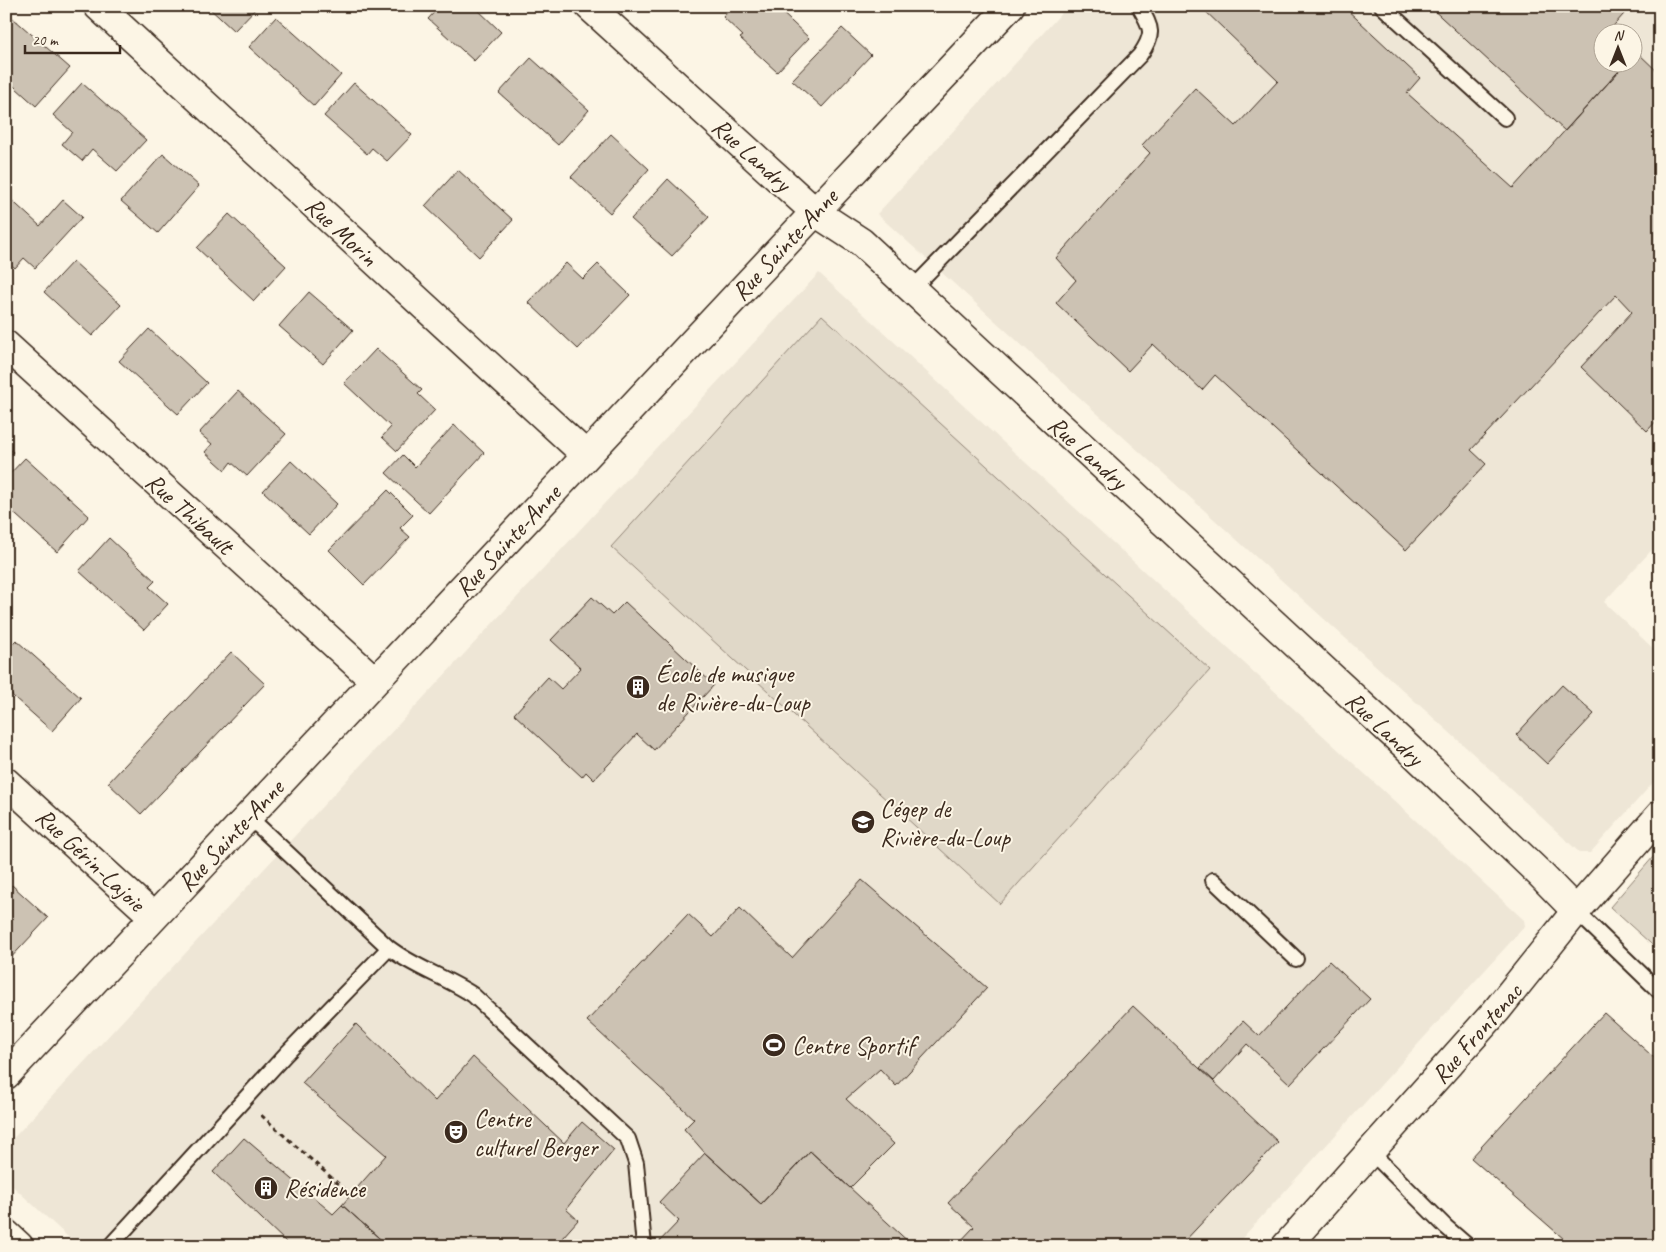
<svg xmlns="http://www.w3.org/2000/svg" width="1666" height="1252" font-family="Caveat,sans-serif">
<style>
.built{fill:#eee6d6;fill-rule:evenodd}
.green{fill:#e0d8c8;stroke:#8e8173}
.building{fill:#ccc2b3;stroke:#3b2a1e}
.lines{fill:none;stroke-linecap:round;stroke-linejoin:round}
.lane-casing{stroke:#3b2a1e;stroke-width:18}
.street-casing{stroke:#3b2a1e;stroke-width:31}
.secondary-casing{stroke:#3b2a1e;stroke-width:31}
.path{stroke:#3b2a1e;stroke-width:3;stroke-dasharray:5 4;stroke-linecap:butt}
.lane{stroke:#fcf5e5;stroke-width:14}
.street{stroke:#fcf5e5;stroke-width:28}
.secondary{stroke:#fcf5e5;stroke-width:28}
.labels{text-anchor:middle;stroke-width:4;stroke-linejoin:round;paint-order:stroke}
.street-label{font-size:25px;fill:#3b2a1e;stroke:#fcf5e5}
.poi-label{font-size:25px;fill:#3b2a1e;stroke:#fcf5e5;text-anchor:start}
</style>
<rect width="100%" height="100%" fill="#fcf5e5"/>
<filter id="ink" filterUnits="userSpaceOnUse"><feTurbulence type="fractalNoise" baseFrequency=".02" numOctaves="2"/><feDisplacementMap in="SourceGraphic" scale="10" xChannelSelector="R" yChannelSelector="G"/><feConvolveMatrix kernelMatrix="1 2 1 2 8 2 1 2 1" color-interpolation-filters="sRGB"/></filter>
<g filter="url(#ink)">
<!-- built -->
<path class="built" d="M1068,6H1660V541L1604,602L1660,655V775L1590,853H1580L1469,750L877,214ZM1604,32H1634V62H1604Z
M819,273L1524,920L1525,926L1235,1246H78L6,1180V1146Z"/>
<!-- green -->
<path class="green" d="M822,315L1210,670L1000,904L611,547Z
M1660,849V952L1610,907Z"/>
<!-- building -->
<path class="building" d="M207,6H258L234,31Z
M440,6H474L501,32L474,61L428,19Z
M733,6H775L809,38L777,72L740,38L743,36L723,17Z
M1200,6H1343L1420,78L1407,93L1513,188L1627,62H1634V56L1637,52L1660,74V417L1647,431L1581,367L1632,312L1616,295L1471,450L1486,464L1406,550L1215,375L1202,390L1153,344L1128,371L1056,303L1076,280L1056,258L1150,153L1142,145L1195,88L1236,126L1278,81Z
M1429,6H1631L1608,32H1604L1603,38L1604,62H1627L1565,131Z
M6,12L70,68L36,106L6,79Z
M276,17L341,75L314,106L249,47Z
M842,28L871,55L822,107L792,80Z
M531,58L589,110L558,145L499,93Z
M82,83L146,140L117,171L92,149L82,161L62,144L72,132L53,115Z
M354,83L412,135L387,161L372,148L367,154L324,116Z
M611,134L649,169L610,213L571,177Z
M163,154L199,186L158,233L121,201Z
M458,170L513,220L479,257L425,206Z
M668,179L709,217L672,256L631,219Z
M6,195L40,226L63,200L82,217L35,268L24,258L15,268L6,260Z
M229,214L286,266L254,301L197,248Z
M73,261L121,305L92,336L44,292Z
M566,263L583,279L598,264L630,295L578,349L528,302Z
M309,292L353,330L323,364L279,326Z
M149,329L207,383L178,414L119,361Z
M376,349L422,390L418,394L435,410L397,451L382,437L391,427L344,383Z
M238,391L286,434L247,476L231,462L225,470L205,452L212,444L199,433Z
M454,425L484,453L429,513L386,473L403,455L415,467Z
M6,446L13,452L6,459Z
M25,458L89,516L57,552L6,506V478Z
M291,461L337,504L309,534L263,491Z
M388,490L413,515L400,528L410,537L364,585L329,550Z
M109,538L155,581L149,587L168,604L144,630L79,571Z
M592,597L612,615L625,602L714,685L654,750L637,734L594,780L586,772L582,777L514,714L548,677L561,689L581,668L551,640Z
M16,640L81,698L52,731L6,690V650Z
M231,652L265,684L141,814L108,783Z
M1562,685L1594,714L1547,764L1516,735Z
M862,880L987,988L896,1086L880,1069L846,1099L894,1144L850,1188L810,1151L761,1204L705,1153L684,1129L694,1119L587,1021L688,914L713,937L740,908L792,958Z
M12,885L48,918L6,963V891Z
M1329,961L1370,999L1290,1084L1247,1044L1214,1081L1200,1068L1243,1021L1259,1036Z
M1133,1006L1278,1142L1180,1246H956L974,1227L948,1203Z
M1604,1013L1660,1063V1246H1572L1471,1158Z
M356,1024L435,1101L473,1057L564,1143L582,1122L614,1150L566,1209L578,1220L555,1246H388L342,1205L386,1155L302,1083Z
M244,1138L333,1214L342,1205L388,1246H287L288,1244L213,1172Z
M810,1151L913,1246L657,1244L679,1221L659,1202L705,1153L761,1204Z"/>
<g class="lines">
<!-- lane casing -->
<g class="lane-casing">
<path id="lane" d="M1382,6L1505,118
M911,290L1140,55C1155,33 1152,29 1139,6
M1213,880L1296,959
M1576,911L1660,992
M389,948C415,968 446,977 473,995L628,1139L636,1163L644,1246
M1372,1153L1446,1227L1468,1246
M110,1246L286,1054L389,948L248,816"/>
</g>
<!-- street casing -->
<g class="street-casing">
<path id="street" d="M98,6L586,455
M589,6L815,212L861,242L1406,746L1539,873L1576,911
M6,345L375,681
M6,782L154,917
M6,1075L815,212L1010,6"/>
</g>
<!-- secondary casing -->
<g class="secondary-casing">
<path id="secondary" d="M6,1234L19,1246
M1286,1246L1496,1011L1576,911L1660,815"/>
</g>
<!-- path -->
<path class="path" d="M261,1115L351,1195"/>
<!-- lane -->
<use href="#lane" class="lane"/>
<!-- street -->
<use href="#street" class="street"/>
<!-- secondary -->
<use href="#secondary" class="secondary"/>
</g>
</g>
<!-- icons -->
<defs>
<g id="building-disc" transform="scale(1.25)"><circle r="9.5" fill="#3b2a1e" stroke="#fcf5e5"/><path d="M-4-6H4V6H1V3H-1V6H-4ZM-2.5-4.3h1.7v1.8h-1.7ZM.8-4.3h1.7v1.8H.8ZM-2.5-1h1.7V.8h-1.7ZM.8-1h1.7V.8H.8Z" fill="#fff"/></g>
<g id="university-disc" transform="scale(1.25)"><circle r="9.5" fill="#3b2a1e" stroke="#fcf5e5"/><path d="M0-5L7-2L0 1L-7-2ZM-4 1L0 2.5L4 1V4Q0 6-4 4Z" fill="#fff"/></g>
<g id="stadium-disc" transform="scale(1.25)"><circle r="9.5" fill="#3b2a1e" stroke="#fcf5e5"/><path d="M0-5a6.5 5 0 1 0 0 10a6.5 5 0 1 0 0-10ZM-3.5-1.8h7v3.6h-7Z" fill="#fff"/></g>
<g id="theatre-disc" transform="scale(1.25)"><circle r="9.5" fill="#3b2a1e" stroke="#fcf5e5"/><path d="M-5-5.5Q0-4 5-5.5V0Q5 5 0 6Q-5 5-5 0ZM-3.3-2.5H-1v1.5H-3.3ZM1-2.5H3.3v1.5H1ZM-2.8 1Q0 5.5 2.8 1Z" fill="#fff"/></g>
</defs>
<g fill-rule="evenodd">
<use href="#building-disc" x="638" y="687"/>
<use href="#university-disc" x="863" y="822"/>
<use href="#stadium-disc" x="774" y="1045"/>
<use href="#theatre-disc" x="456" y="1132"/>
<use href="#building-disc" x="266" y="1188"/>
</g>
<g class="labels">
<!-- street labels -->
<g class="street-label">
<text transform="translate(752 154) rotate(42)" y="9">Rue Landry</text>
<text transform="translate(342 231) rotate(43)" y="9">Rue Morin</text>
<text transform="translate(784 244) rotate(-47)" y="9">Rue Sainte-Anne</text>
<text transform="translate(1088 452) rotate(42)" y="9">Rue Landry</text>
<text transform="translate(190 513) rotate(42)" y="9">Rue Thibault</text>
<text transform="translate(507 540) rotate(-47)" y="9">Rue Sainte-Anne</text>
<text transform="translate(1385 728) rotate(43)" y="9">Rue Landry</text>
<text transform="translate(230 835) rotate(-47)" y="9">Rue Sainte-Anne</text>
<text transform="translate(91 859) rotate(43)" y="9">Rue Gérin-Lajoie</text>
<text transform="translate(1476 1033) rotate(-49)" y="9">Rue Frontenac</text>
</g>
<!-- poi labels -->
<g class="poi-label">
<text x="656" y="682">École de musique<tspan x="656" dy="29">de Rivière-du-Loup</tspan></text>
<text x="880" y="817">Cégep de<tspan x="880" dy="29">Rivière-du-Loup</tspan></text>
<text x="792" y="1054">Centre Sportif</text>
<text x="474" y="1127">Centre<tspan x="474" dy="29">culturel Berger</tspan></text>
<text x="284" y="1197">Résidence</text>
</g>
</g>
<!-- margin -->
<rect width="1666" height="1252" fill="none" stroke="#fcf5e5" stroke-width="25"/>
<rect x="12" y="12" width="1641" height="1227" fill="none" stroke="#3b2a1e" stroke-width="2" filter="url(#ink)"/>
<!-- north arrow -->
<g transform="translate(1618 48)"><circle r="24" fill="#fcf5e5" stroke="#afa495"/>
<path d="M0-4L9 19L0 12L-9 19Z" fill="#3b2a1e"/>
<text y="-8" font-size="14" font-weight="bold" text-anchor="middle" fill="#3b2a1e">N</text>
</g>
<!-- scale -->
<path d="M25 45v8h95v-8" fill="none" stroke="#3b2a1e" stroke-width="2.5"/>
<text x="32" y="45" font-size="15" fill="#3b2a1e" stroke="#fcf5e5" stroke-width="4" paint-order="stroke">20 m</text>
</svg>
